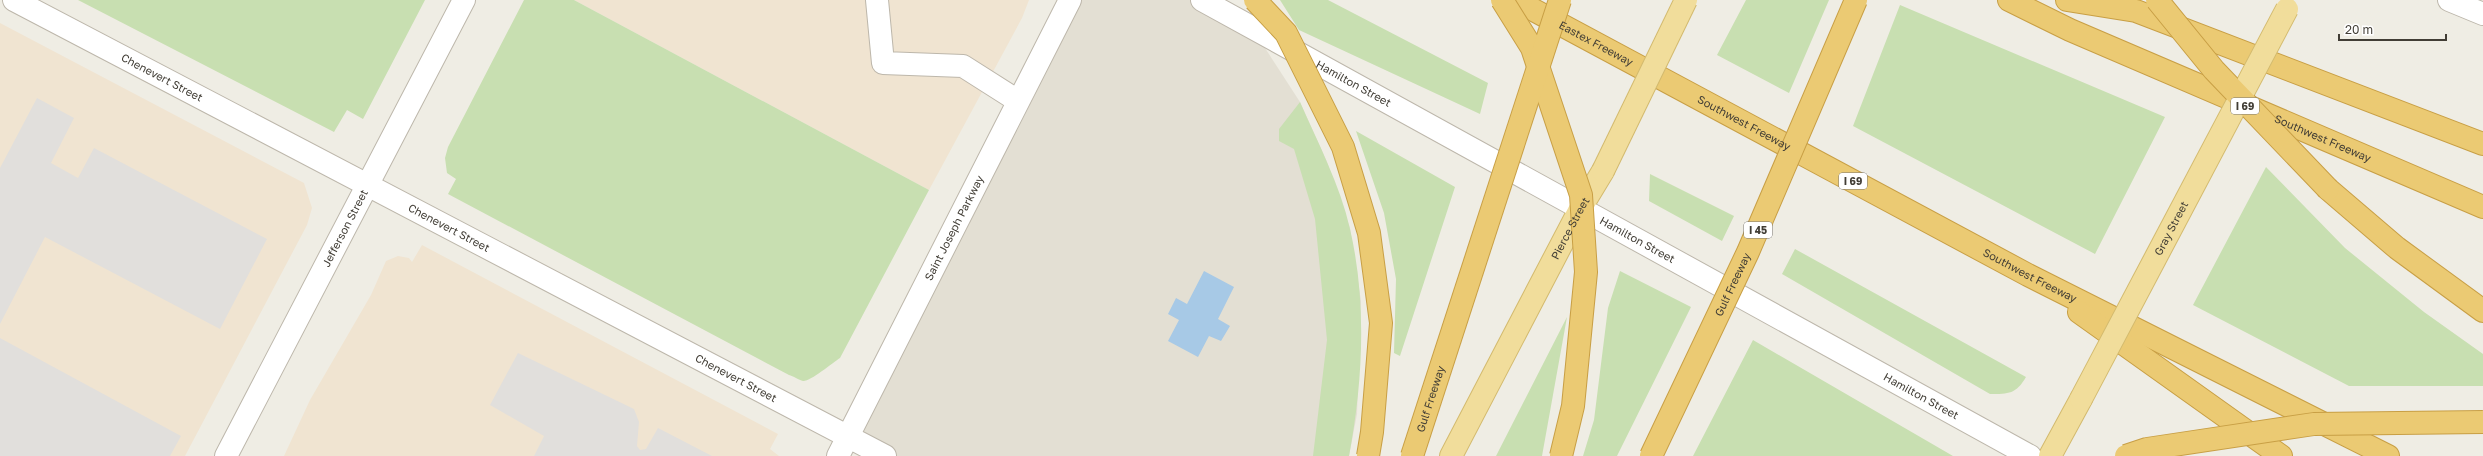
<svg xmlns="http://www.w3.org/2000/svg" width="2483" height="456" font-family="'Golos Text',sans-serif">
<style>
.residential{fill:#e3dfd3}
.commercial{fill:#f0e4d1}
.green{fill:#c8dfb1}
.parking{fill:#e1dfdc}
.water{fill:#a7c9e6}
.lines{fill:none;stroke-linecap:round;stroke-linejoin:round}
.minor-casing{stroke:#bdb7ab;stroke-width:24}
.major-casing{stroke:#d3ba6e;stroke-width:24}
.highway-casing{stroke:#c89f45;stroke-width:24}
.minor{stroke:#fff;stroke-width:22}
.major{stroke:#f1dd9b;stroke-width:22}
.highway{stroke:#ebca73;stroke-width:22}
.major-bridge-casing{stroke:#d3ba6e;stroke-width:24;stroke-linecap:butt}
.highway-bridge-casing{stroke:#c89f45;stroke-width:24;stroke-linecap:butt}
.major-bridge{stroke:#f1dd9b;stroke-width:22}
.highway-bridge{stroke:#ebca73;stroke-width:22}
.labels{text-anchor:middle;stroke-width:3;stroke-linejoin:round;paint-order:stroke}
.shield{fill:#fff;stroke:#7a7772;stroke-width:1}
.shield-label{font-size:10px;font-weight:bold;fill:#413d35}
.street-label{font-size:11px;fill:#413d35;stroke:#fff}
</style>
<rect width="100%" height="100%" fill="#efede4"/>
<!-- residential -->
<path class="residential" d="M1070,0H1202L1252,28L1300,102L1327,162L1350,228L1361,301L1357,414L1349,456H885L848,436Z"/>
<!-- commercial -->
<path class="commercial" d="M574,0H1029L1022,18L929,190Z
M0,23L304,183L312,208L307,225L185,456H0Z
M422,245L778,434L770,449L779,456H284L310,400L371,295L386,261L398,256L409,258L412,262Z"/>
<!-- green -->
<path class="green" d="M78,0H425L363,119L347,110L334,132Z
M524,0H574L929,190L840,358C832,363 810,382 803,381C799,380 793,376 789,375L448,194L456,179L447,173L445,158L448,147Z
M1280,0H1328L1488,83L1480,114L1299,30Z
M1746,0H1829L1789,93L1717,55Z
M1900,5L2165,117L2095,254L1853,126Z
M1300,102C1318,143 1340,185 1350,229C1367,302 1363,382 1349,456H1313L1327,340L1315,219L1294,149L1279,141V129Z
M1356,131L1455,187L1400,356L1394,353L1396,279L1384,213Z
M2266,167L2345,248L2424,312L2483,354V386H2349L2193,305Z
M1650,174L1734,216L1722,241L1649,201Z
M1795,249L2026,377C2016,394 2009,394 1990,394L1782,274Z
M1620,271L1691,307L1617,456H1583L1594,420L1608,308Z
M1567,317L1542,456H1496Z
M1753,340L1953,456H1693Z"/>
<!-- parking -->
<path class="parking" d="M37,98L74,118L51,163L78,178L94,148L267,239L220,329L45,237L0,324V168Z
M0,338L181,436L170,456H0Z
M518,353L634,409L639,422L637,446L640,450L646,449L658,428L712,456H534L544,436L490,405Z"/>
<!-- water -->
<path class="water" d="M1204,271L1234,287L1218,319L1230,326L1221,341L1209,336L1198,357L1168,341L1179,320L1168,314L1176,298L1187,304Z"/>
<g class="lines">
<!-- minor casing -->
<g class="minor-casing">
<g id="minor">
<path id="s1" d="M14,0L885,456"/>
<path d="M877,0L883,63L963,66L1018,101"/>
<path id="s2" d="M1202,0L2030,456"/>
<path d="M2449,0L2483,14"/>
<path id="s3" d="M226,456L464,0"/>
<path id="s4" d="M838,456L1070,0"/>
</g>
</g>
<!-- major casing -->
<g class="major-casing">
<g id="major">
<path id="s5" d="M1451,456L1580,209L1603,171"/>
<path d="M2050,456L2081,399"/>
</g>
</g>
<!-- highway casing -->
<g class="highway-casing">
<g id="highway">
<path id="s6" d="M1515,0L2028,275L2388,456"/>
<path id="s7" d="M2009,0L2070,30L2483,207"/>
<path d="M2067,0L2136,11L2483,144"/>
<path d="M2328,189L2397,248L2483,311"/>
<path d="M2079,312L2281,456"/>
</g>
</g>
<!-- minor -->
<use href="#minor" class="minor"/>
<!-- major -->
<use href="#major" class="major"/>
<!-- highway -->
<use href="#highway" class="highway"/>
<!-- major-bridge casing -->
<g class="major-bridge-casing">
<g id="major-bridge">
<path d="M1603,171L1686,0"/>
<path id="s8" d="M2081,399L2287,9"/>
</g>
</g>
<!-- highway-bridge casing -->
<g class="highway-bridge-casing">
<g id="highway-bridge">
<path d="M1255,0L1286,33L1343,147L1369,233L1381,323L1372,432L1368,456"/>
<path d="M1502,0L1532,48L1581,195L1586,272L1573,406L1561,456"/>
<path d="M2157,0L2214,70L2328,189"/>
<path id="s9" d="M1412,456L1560,0"/>
<path id="s10" d="M1651,456L1748,252L1856,0"/>
<path d="M2126,456L2147,449L2314,424L2483,422"/>
</g>
</g>
<!-- major-bridge -->
<use href="#major-bridge" class="major-bridge"/>
<!-- highway-bridge -->
<use href="#highway-bridge" class="highway-bridge"/>
</g>
<g class="labels">
<!-- shield labels -->
<g class="shield">
<rect x="2231" y="98" width="28" height="16" rx="3"/>
<rect x="1839" y="173" width="28" height="16" rx="3"/>
<rect x="1744" y="222" width="28" height="16" rx="3"/>
</g>
<g class="shield-label">
<text x="2245" y="110">I 69</text>
<text x="1853" y="185">I 69</text>
<text x="1758" y="234">I 45</text>
</g>
<!-- street labels -->
<g class="street-label">
<text dy="4" stroke="none"><textPath href="#s6" startOffset="92">Eastex Freeway</textPath></text>
<text dy="4" stroke="none"><textPath href="#s1" startOffset="167">Chenevert Street</textPath></text>
<text dy="4" stroke="none"><textPath href="#s2" startOffset="173">Hamilton Street</textPath></text>
<text dy="4" stroke="none"><textPath href="#s6" startOffset="260">Southwest Freeway</textPath></text>
<text dy="4" stroke="none"><textPath href="#s7" startOffset="343">Southwest Freeway</textPath></text>
<text dy="4" stroke="none"><textPath href="#s3" startOffset="257">Jefferson Street</textPath></text>
<text dy="4" stroke="none"><textPath href="#s1" startOffset="491">Chenevert Street</textPath></text>
<text dy="4" stroke="none"><textPath href="#s4" startOffset="256">Saint Joseph Parkway</textPath></text>
<text dy="4" stroke="none"><textPath href="#s8" startOffset="193">Gray Street</textPath></text>
<text dy="4" stroke="none"><textPath href="#s5" startOffset="257">Pierce Street</textPath></text>
<text dy="4" stroke="none"><textPath href="#s2" startOffset="497">Hamilton Street</textPath></text>
<text dy="4" stroke="none"><textPath href="#s6" startOffset="584">Southwest Freeway</textPath></text>
<text dy="4" stroke="none"><textPath href="#s10" startOffset="190">Gulf Freeway</textPath></text>
<text dy="4" stroke="none"><textPath href="#s1" startOffset="815">Chenevert Street</textPath></text>
<text dy="4" stroke="none"><textPath href="#s2" startOffset="821">Hamilton Street</textPath></text>
<text dy="4" stroke="none"><textPath href="#s9" startOffset="60">Gulf Freeway</textPath></text>
</g>
</g>
<!-- scale -->
<path d="M2339 34v6h107v-6" fill="none" stroke="#413d35" stroke-width="2"/>
<text x="2345" y="34" font-size="12" fill="#413d35" stroke="#ffffff" stroke-width="3" paint-order="stroke">20 m</text>
</svg>
